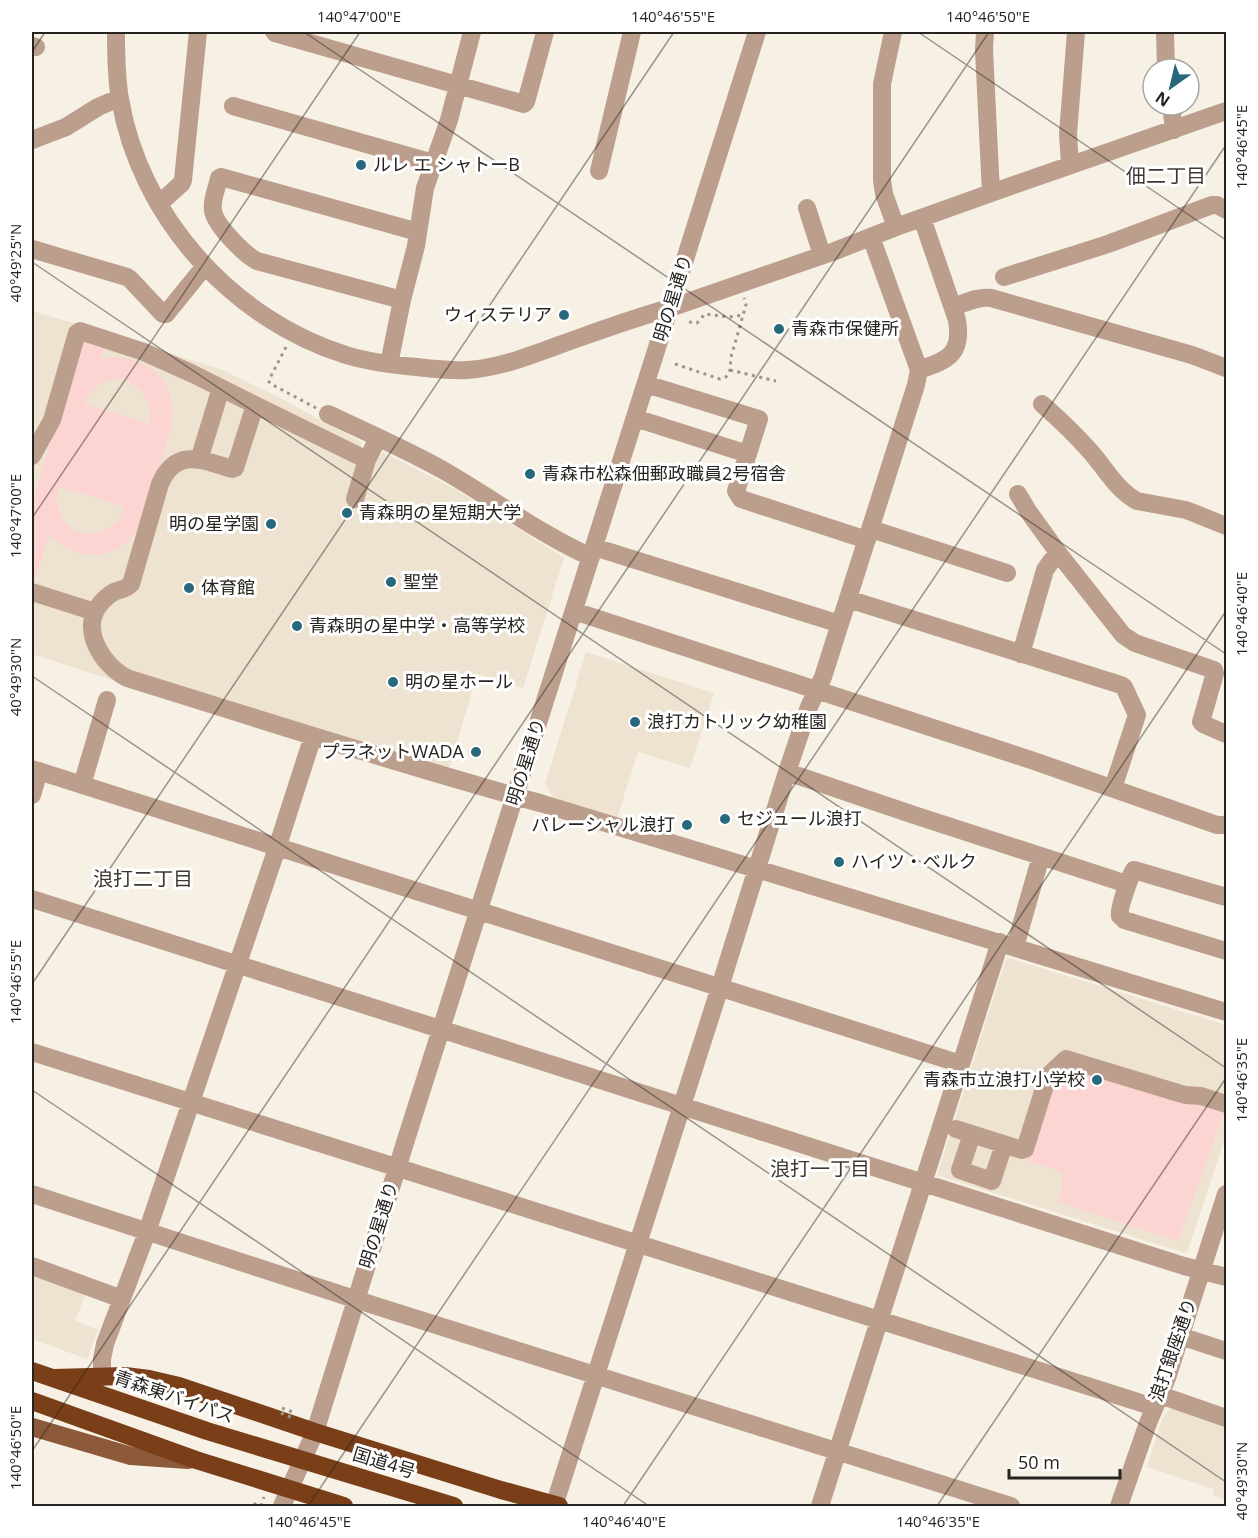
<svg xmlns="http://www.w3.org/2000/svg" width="1258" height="1538" font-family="'Open Sans','Noto Sans JP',sans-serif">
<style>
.built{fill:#eee3d0}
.garden{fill:#fcd5d3;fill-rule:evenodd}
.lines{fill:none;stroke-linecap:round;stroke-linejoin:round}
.path{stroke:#9b968d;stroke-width:3;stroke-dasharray:3 4.5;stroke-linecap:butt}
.minor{stroke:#bc9e8d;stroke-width:18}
.major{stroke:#8c593a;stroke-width:18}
.highway{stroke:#7a3f18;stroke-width:18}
.path-bridge{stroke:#9b968d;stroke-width:3;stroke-dasharray:3 4.5;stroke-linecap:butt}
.ticks{fill:none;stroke:#27241f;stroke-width:1.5;stroke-opacity:0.45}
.poi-dot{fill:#28687c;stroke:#fff;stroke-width:2}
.labels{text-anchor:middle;stroke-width:6;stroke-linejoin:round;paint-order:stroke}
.poi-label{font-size:18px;fill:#27241f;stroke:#fff;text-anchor:start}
.street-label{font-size:18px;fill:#27241f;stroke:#fff}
.neighbourhood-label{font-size:20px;fill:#3e382f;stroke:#fff}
.neatline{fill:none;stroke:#27241f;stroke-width:2}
.ticks-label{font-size:15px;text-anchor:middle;fill:#27241f}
</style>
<rect width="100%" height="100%" fill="#f7f0e4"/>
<!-- built -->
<path class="built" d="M32,311L73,323L223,370L280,398L361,442L362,450L379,457L383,452L455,489L564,558L523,688L477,674L449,770L125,684L32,654Z
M586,652L714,693L690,768L638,752L617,818L554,799L545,784Z
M1009,958L1226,1025V1135L1188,1250L1185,1253L937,1175L1005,961Z
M32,1273L86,1293L75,1321L98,1330L87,1359L32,1339Z
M1171,1403L1226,1422V1500L1213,1496L1214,1489L1147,1467L1162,1419L1169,1410Z"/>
<!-- garden -->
<path class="garden" d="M81,337L105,344L101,359C129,353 161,366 170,395C174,406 173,417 171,428C166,446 160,464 155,482C146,512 137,550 100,554C80,557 64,548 49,535L36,576L32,575V505ZM118,379C141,383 153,401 150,424L84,404C89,390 102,381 118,379ZM59,487L125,507V508C113,539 70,545 59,510C56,502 56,494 59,487Z
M1072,1067L1224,1113L1178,1241L1058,1202L1063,1183L1061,1172L1027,1161L1052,1081Z"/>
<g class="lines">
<!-- path -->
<path class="path" d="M689,322L697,323L705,314L729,317L743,315
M286,347L270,378L269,382L273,385L316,408
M675,364L720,379L726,377L730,370L731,357L746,305L744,298
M730,370L776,381
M254,1503L257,1506
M261,1506L264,1497"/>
<!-- minor -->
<path class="minor" d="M116,32C116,54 116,77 120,99C140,217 232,319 346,355C369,362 393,365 417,367C434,369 451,371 467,370C499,368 529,356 559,345C596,332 633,318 670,308L835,251L896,227L991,193L1226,111
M274,32L275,33L524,104L526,102L545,32
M893,32L882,84V180L884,194L896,227
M985,32L984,50L991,193
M1165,32L1166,69
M32,46L36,47
M1171,105L1174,130
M233,106L433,163
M32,140L66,127L98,107L119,98
M1070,165L1068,134L1076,32
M599,171L632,32
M159,204L182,183L183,180L198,32
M807,208L822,255
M32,249L127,277L130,279L163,314H166L205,266
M1004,277L1108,244L1212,205H1217L1226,210
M402,300L257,261C244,254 216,226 213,211C211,201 217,188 219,178L221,177L418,232
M953,307C965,303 978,296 991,298L1192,355L1226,368
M389,364L402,300L416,246L425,188L449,120L472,32
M919,370C947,360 963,355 957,320L922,218
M646,384L759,419L736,491L741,499L867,540
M1042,404C1058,418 1074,433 1089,450C1104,466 1116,490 1137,501L1186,510L1226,526
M328,414C368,433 410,451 448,473C496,501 540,534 591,557
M635,418L748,454
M378,438L367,460L255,405L235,468L232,469C202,460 176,447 160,484L131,584C125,590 121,589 114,592C110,594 103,600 100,604C79,629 103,666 127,678C265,721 402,765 540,803L1226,1012
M32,456L52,420L77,333L80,331L144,352L193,374L255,405
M199,460L221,388
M1018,494L1028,511L1059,554L1123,635L1135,643L1214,670L1215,673L1201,722L1203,724L1226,734
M355,499L367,460
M871,529L1007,573
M594,547L840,624
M32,592L95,612
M848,599L1121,685L1124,687L1137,715L1113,788
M574,611L1031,760L1217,825H1226
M1021,654L1045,570L1052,560L1059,554
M32,769L961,1064
M787,772L914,815L1127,884
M82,785L107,700
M32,795L39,771
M1226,897L1134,870C1130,876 1118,909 1120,916C1121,917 1123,918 1124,920L1226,951
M32,899L1184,1266L1226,1277
M1015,947L1041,856
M32,1052L1154,1407
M956,1129L1022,1150L1025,1149L1048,1076L1066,1059L1185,1095L1201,1096L1226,1104
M972,1134L960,1170L992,1181L1004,1144
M32,1194L376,1306L1011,1506
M32,1266L122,1299
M1180,1336L1226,1351
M102,1377V1359L105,1344L147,1232L277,848L313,736
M1160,1395L1226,1418
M282,1506L315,1432L404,1146L757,32
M554,1506L720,987L787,772L809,707L823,677L916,385L919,370L871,237
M820,1506L1000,942
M1119,1506L1148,1423L1167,1378L1226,1194"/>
<!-- major -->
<path class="major" d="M32,1427L131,1456L188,1460"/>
<!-- highway -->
<path class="highway" d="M32,1371L207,1431L454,1506
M54,1378L125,1376L149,1379L179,1386L315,1432L501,1490L559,1506
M32,1401L196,1460L344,1506"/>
<!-- path-bridge -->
<path class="path-bridge" d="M282,1408L295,1413
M281,1413L293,1418"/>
</g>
<!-- ticks -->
<path class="ticks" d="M304,32L1226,654M918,32L1226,240M32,52L45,32M32,262L1226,1068M32,518L360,32M32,676L1226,1482M32,984L674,32M32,1090L649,1506M32,1451L989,32M32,1504L35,1506M308,1506L1226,145M623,1506L1226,611M937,1506L1226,1078"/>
<!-- markers -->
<g class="poi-dot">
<circle cx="361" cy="165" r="6"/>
<circle cx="564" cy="315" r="6"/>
<circle cx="779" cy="329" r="6"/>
<circle cx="530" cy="474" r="6"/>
<circle cx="347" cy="513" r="6"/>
<circle cx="271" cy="524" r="6"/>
<circle cx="391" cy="582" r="6"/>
<circle cx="189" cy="588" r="6"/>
<circle cx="297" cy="626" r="6"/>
<circle cx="393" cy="682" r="6"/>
<circle cx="635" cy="722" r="6"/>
<circle cx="476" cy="752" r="6"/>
<circle cx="725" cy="819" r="6"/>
<circle cx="687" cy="825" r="6"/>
<circle cx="839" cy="862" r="6"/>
<circle cx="1097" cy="1080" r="6"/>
</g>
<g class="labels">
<!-- poi labels -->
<g class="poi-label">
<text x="373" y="171">ルレ エ シャトーB</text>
<text x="552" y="321" text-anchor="end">ウィステリア</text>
<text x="791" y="335">青森市保健所</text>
<text x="542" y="480">青森市松森佃郵政職員2号宿舎</text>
<text x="359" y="519">青森明の星短期大学</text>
<text x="259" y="530" text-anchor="end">明の星学園</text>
<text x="403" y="588">聖堂</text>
<text x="201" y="594">体育館</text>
<text x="309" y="632">青森明の星中学・高等学校</text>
<text x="405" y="688">明の星ホール</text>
<text x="647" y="728">浪打カトリック幼稚園</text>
<text x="464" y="758" text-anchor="end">プラネットWADA</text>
<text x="737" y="825">セジュール浪打</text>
<text x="675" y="831" text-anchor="end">パレーシャル浪打</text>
<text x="851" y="868">ハイツ・ベルク</text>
<text x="1085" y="1086" text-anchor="end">青森市立浪打小学校</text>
</g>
<!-- street labels -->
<g class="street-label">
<text transform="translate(673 298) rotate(-73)" y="6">明の星通り</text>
<text transform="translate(526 762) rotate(-73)" y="6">明の星通り</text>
<text transform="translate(379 1225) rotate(-73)" y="6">明の星通り</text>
<text transform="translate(1173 1350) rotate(-71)" y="6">浪打銀座通り</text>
<text transform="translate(174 1397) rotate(19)" y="6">青森東バイパス</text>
<text transform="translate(384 1463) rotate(17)" y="6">国道4号</text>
</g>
<!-- neighbourhood labels -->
<g class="neighbourhood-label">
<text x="1166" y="183">佃二丁目</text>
<text x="143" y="886">浪打二丁目</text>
<text x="820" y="1176">浪打一丁目</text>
</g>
</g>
<!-- border -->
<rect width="1258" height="1538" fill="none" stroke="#ffffff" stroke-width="66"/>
<!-- north arrow -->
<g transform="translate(1171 87) rotate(214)"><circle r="28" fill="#ffffff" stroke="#a9a7a5" stroke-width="1.5"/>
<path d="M0-4.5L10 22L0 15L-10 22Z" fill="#28687c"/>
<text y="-9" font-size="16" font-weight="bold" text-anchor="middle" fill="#27241f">N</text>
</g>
<!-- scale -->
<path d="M1009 1469v9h111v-9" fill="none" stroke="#27241f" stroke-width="3"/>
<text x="1018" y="1469" font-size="18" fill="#27241f" stroke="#ffffff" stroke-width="4.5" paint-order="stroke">50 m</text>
<rect x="33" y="33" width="1192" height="1472" class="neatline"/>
<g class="ticks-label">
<text x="359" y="22">140°47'00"E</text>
<text x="673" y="22">140°46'55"E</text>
<text x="988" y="22">140°46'50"E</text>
<text transform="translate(1242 147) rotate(-90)" y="5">140°46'45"E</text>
<text transform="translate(16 263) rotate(-90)" y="5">40°49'25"N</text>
<text transform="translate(16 516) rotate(-90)" y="5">140°47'00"E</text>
<text transform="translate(1242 614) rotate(-90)" y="5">140°46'40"E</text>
<text transform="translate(16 677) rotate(-90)" y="5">40°49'30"N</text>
<text transform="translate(16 982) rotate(-90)" y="5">140°46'55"E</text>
<text transform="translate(1242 1080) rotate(-90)" y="5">140°46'35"E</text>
<text transform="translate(16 1448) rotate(-90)" y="5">140°46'50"E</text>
<text transform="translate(1242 1481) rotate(-90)" y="5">40°49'30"N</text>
<text x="309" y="1527">140°46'45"E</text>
<text x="624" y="1527">140°46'40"E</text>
<text x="938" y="1527">140°46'35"E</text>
</g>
</svg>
